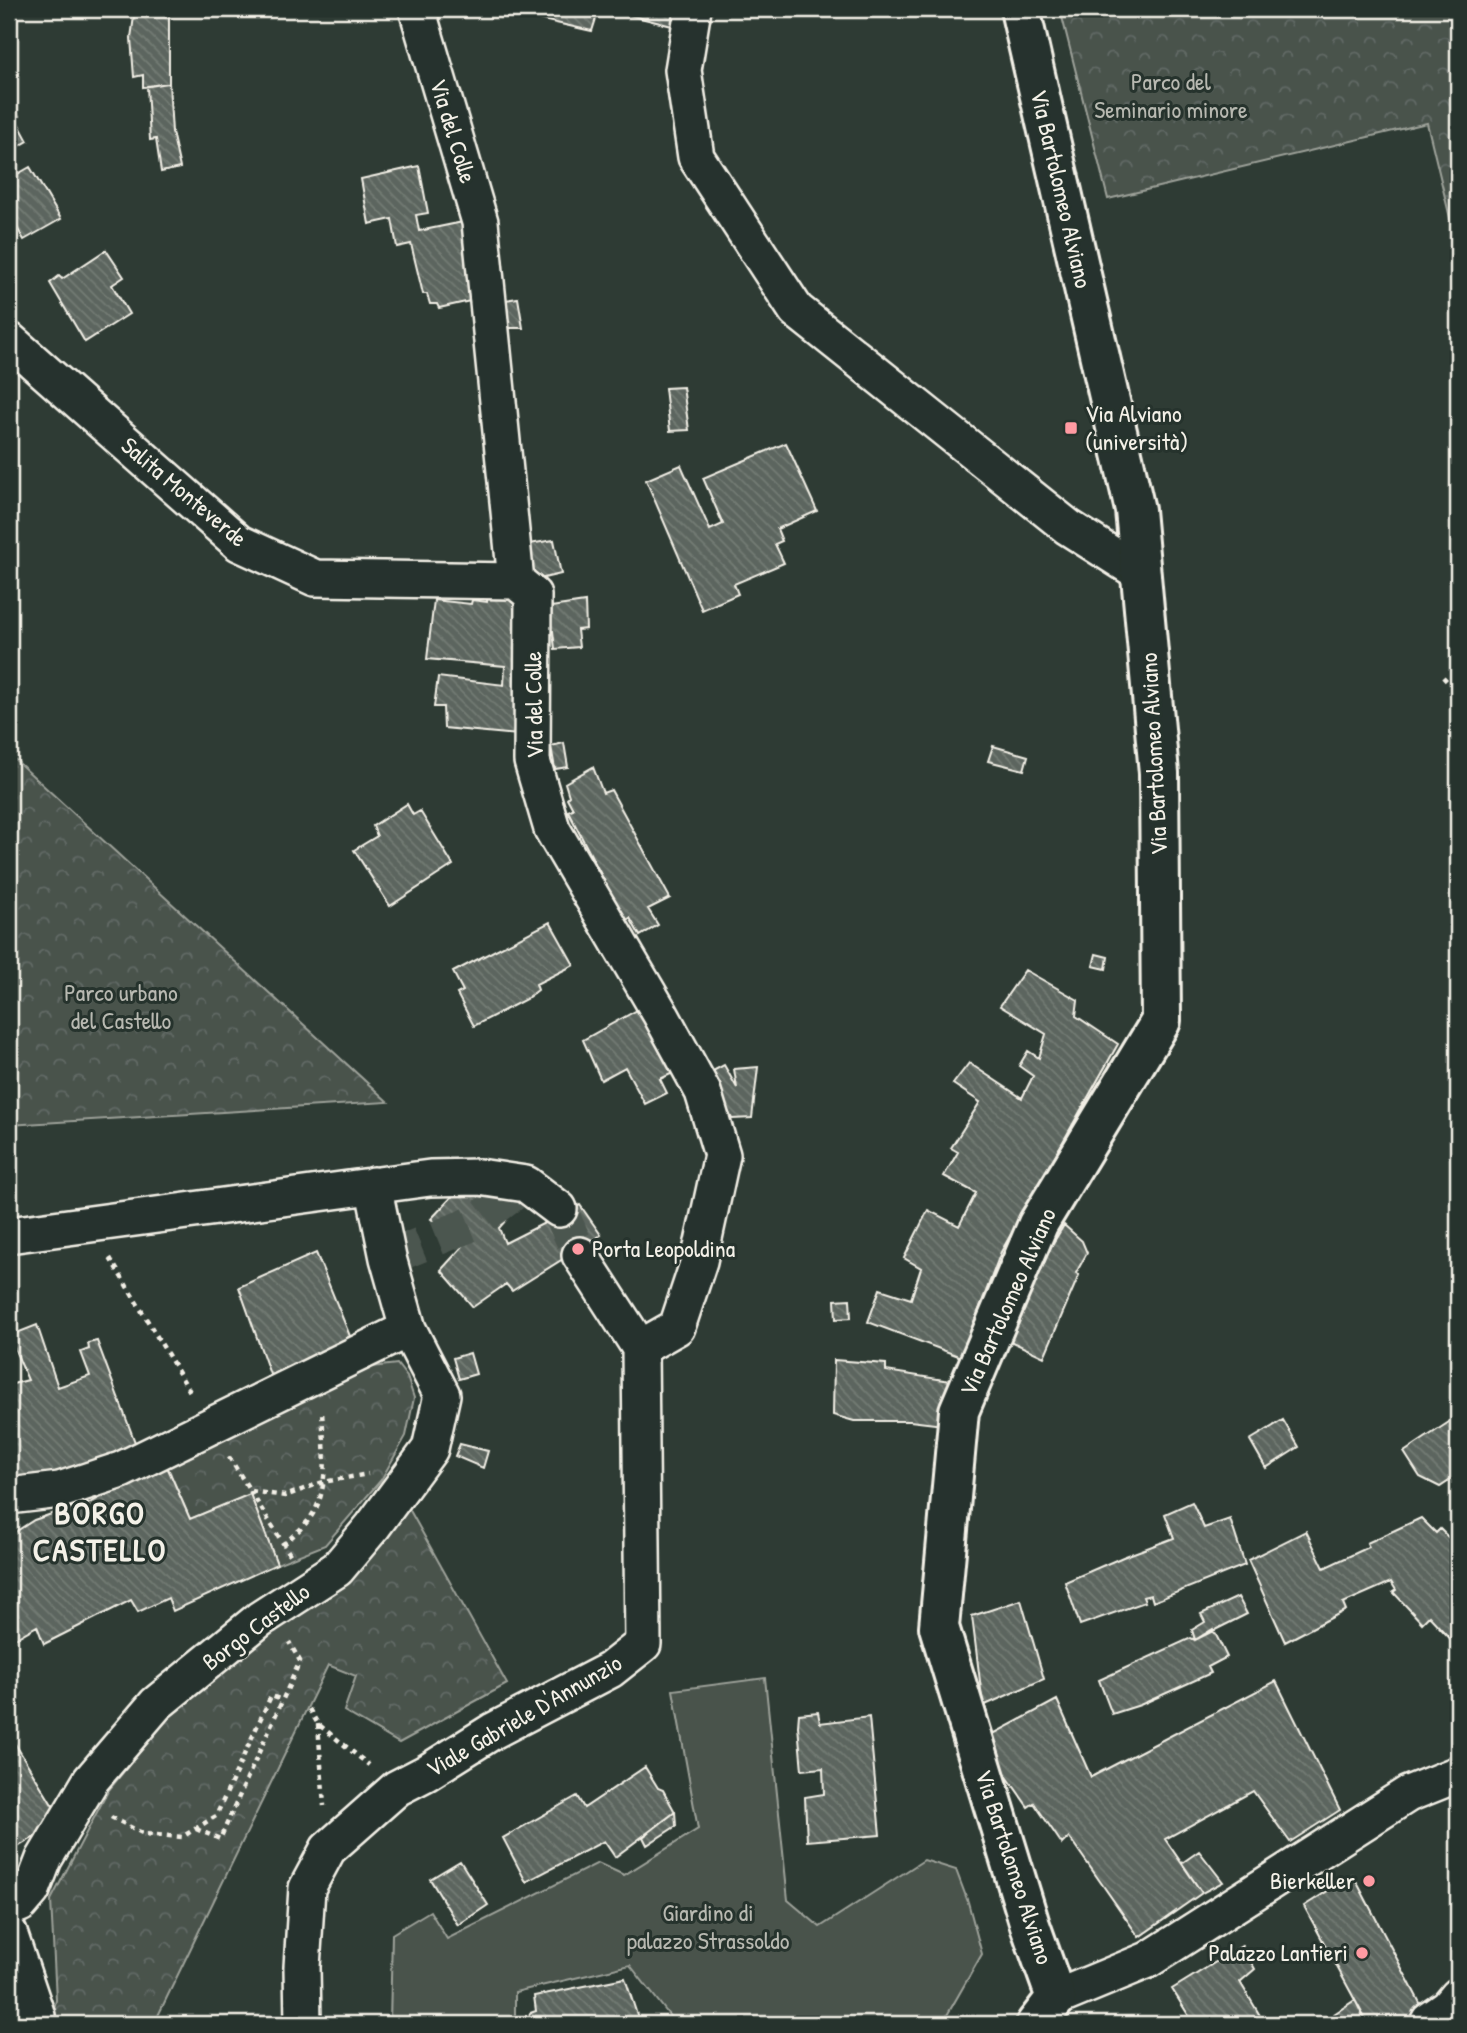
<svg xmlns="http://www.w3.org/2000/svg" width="1467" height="2033" font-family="'Patrick Hand',sans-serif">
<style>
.forest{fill:url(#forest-crowns);stroke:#9ea29a;stroke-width:2}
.garden{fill:#48524c;stroke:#9ea29a;stroke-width:2}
.building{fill:url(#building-back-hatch);stroke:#f4f1e8;stroke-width:2}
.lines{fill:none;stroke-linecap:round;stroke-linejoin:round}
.minor-tunnel{stroke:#4c564f;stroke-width:35;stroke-dasharray:35 18;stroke-linecap:butt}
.minor-casing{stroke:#f4f1e8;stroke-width:40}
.major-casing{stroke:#f4f1e8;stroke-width:44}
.path{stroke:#f4f1e8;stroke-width:4.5;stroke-dasharray:5 5;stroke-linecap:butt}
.minor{stroke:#26332d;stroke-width:35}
.major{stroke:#26332d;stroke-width:38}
.poi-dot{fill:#ff9aa2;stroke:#26332d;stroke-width:2.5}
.labels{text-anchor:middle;stroke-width:6;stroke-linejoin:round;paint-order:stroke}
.park-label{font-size:24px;fill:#b8b9b1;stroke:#26332d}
.street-label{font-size:24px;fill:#f4f1e8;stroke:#26332d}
.poi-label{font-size:24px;fill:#f4f1e8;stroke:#26332d;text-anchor:start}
.district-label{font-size:32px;font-weight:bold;letter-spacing:2px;fill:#f4f1e8;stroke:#26332d}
</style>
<defs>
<pattern id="forest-crowns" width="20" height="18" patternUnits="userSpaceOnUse" patternTransform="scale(1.75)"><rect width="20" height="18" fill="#48524c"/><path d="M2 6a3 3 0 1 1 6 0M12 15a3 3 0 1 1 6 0" fill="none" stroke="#636b66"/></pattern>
<pattern id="building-back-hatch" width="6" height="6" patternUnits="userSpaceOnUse" patternTransform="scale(1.75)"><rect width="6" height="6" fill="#5c655e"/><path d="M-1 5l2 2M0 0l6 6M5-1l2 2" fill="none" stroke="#747c75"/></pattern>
</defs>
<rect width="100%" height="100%" fill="#2e3b34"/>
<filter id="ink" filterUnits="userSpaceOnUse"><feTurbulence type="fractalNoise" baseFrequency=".0143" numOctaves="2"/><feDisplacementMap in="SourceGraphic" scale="14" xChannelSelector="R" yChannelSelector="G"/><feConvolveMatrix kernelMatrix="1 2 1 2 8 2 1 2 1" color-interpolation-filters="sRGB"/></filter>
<g filter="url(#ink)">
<!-- forest -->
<path class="forest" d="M1060,9H1458V251L1427,123L1108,199Z
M9,754L388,1102L9,1125Z
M397,1364L407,1377L414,1398L406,1436L381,1480L325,1545L277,1564L250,1494L190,1519L166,1464L372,1367Z
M408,1507L507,1684L399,1743L344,1711L356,1676L328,1665L154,2024H51L56,2000L51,1900L108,1791L169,1716L274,1631L346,1582Z"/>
<!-- garden -->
<path class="garden" d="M765,1678L788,1900L820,1927L924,1860L956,1870L968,1902L982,1954L942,2024H676L630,1965L515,1992V2024H390L392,1934L430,1911L447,1939L598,1863L624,1875L698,1829L673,1690Z"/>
<!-- building -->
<path class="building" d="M135,9H169V83L143,87V75L134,77L131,38Z
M541,9H599L592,31L538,19Z
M605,9H675L672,26Z
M169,83L172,132L180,168L161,172L156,139L150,140L147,86Z
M9,98L19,116L16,119L28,141L9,152Z
M419,166L428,213L416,215L419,231L463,222L479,299L439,308L437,304H430L427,294H423L411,244L397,247L392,219L369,224L361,179Z
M30,167L61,219L24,240L9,214V179Z
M106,250L124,277L112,285L129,314L85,342L50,283L59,276L62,279Z
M518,298L523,328H504L499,301Z
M683,387L689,430L670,431L665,388Z
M786,443L817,511L777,529L782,541L775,544L784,563L734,584L738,594L702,610L646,480L681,465L710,530L723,524L703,478Z
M554,540L561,574L535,580L529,544Z
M488,594L528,598L518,735L444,728L443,707H434L438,677L504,685L505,666L427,659L434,600L471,604L472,600L487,602Z
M585,602L586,629L577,630L579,647L555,649L553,631H540L537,609Z
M564,743L568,767L555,769L551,746Z
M993,746L1028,756L1024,770L988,761Z
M593,767L603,793L611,790L670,898L648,909L658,925L640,936L630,918L625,921L568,811L573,809L567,798L569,796L565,783Z
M407,804L413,815L420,811L453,865L390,906L354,850L377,836L373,826Z
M550,922L574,965L536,984L538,990L526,999L474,1026L457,994L463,991L453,972Z
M1096,954L1108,957L1106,969L1093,966Z
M1025,970L1078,1000L1076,1016L1118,1044L1001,1252L961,1357L868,1322L880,1289L911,1299L921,1268L904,1258L928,1210L959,1226L976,1193L944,1176L958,1152L951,1148L980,1102L953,1084L969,1063L1022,1098L1033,1076L1019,1066L1028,1051L1039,1058L1046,1034L1000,1006Z
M639,1009L673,1073L660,1079L667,1093L645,1104L625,1067L601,1080L583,1040Z
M724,1065L737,1088L734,1069L758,1067L752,1118L732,1119L709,1073Z
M464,1184L506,1220L499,1228L505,1243L580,1205L601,1235L512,1291L506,1284L473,1307L441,1270L463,1246L431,1219Z
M1064,1225L1082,1241L1087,1253L1076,1273L1079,1275L1044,1357L1010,1341L1044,1258Z
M316,1253L350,1336L273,1383L239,1287Z
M850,1299L851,1318L836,1319L835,1300Z
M37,1325L58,1387L90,1376L81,1352L89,1349L88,1343L97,1341L136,1445L82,1466L9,1482V1385L28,1380L9,1336Z
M470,1353L476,1374L459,1379L453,1358Z
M834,1360L886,1364V1371L951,1381L943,1425L910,1421H854L833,1415Z
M1458,1416V1475L1440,1487L1420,1477L1404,1452Z
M1283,1420L1299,1447L1266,1468L1250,1440Z
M460,1444L488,1451L483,1468L455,1456Z
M166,1464L190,1519L250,1494L277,1564L173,1611L168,1598L138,1612L131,1600L44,1644L37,1626L9,1642V1536L34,1520L87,1502L88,1504Z
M1192,1502L1204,1528L1230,1519L1245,1565L1153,1602L1151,1595L1143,1597L1145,1602L1080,1625L1065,1582L1123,1557L1174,1538L1165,1514Z
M1421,1518L1436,1533L1440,1529L1458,1547V1647L1429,1616L1422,1623L1393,1592L1396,1590L1391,1582L1343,1603L1346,1610L1285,1642L1248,1560L1306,1531L1324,1568L1369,1547L1367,1543Z
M1238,1597L1247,1614L1195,1640L1192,1630L1205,1622L1201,1614Z
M1021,1600L1044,1679L983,1706L972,1616Z
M1213,1629L1227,1657L1208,1667L1211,1673L1140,1705L1112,1714L1099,1680L1191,1638L1195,1640Z
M1276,1681L1340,1810L1290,1842L1253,1791L1165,1839L1202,1893L1139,1937L1069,1837L1062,1844L1034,1803L1028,1807L1003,1771L993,1734L1057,1700L1091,1777Z
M818,1712L820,1723L869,1717L880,1835L807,1841L805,1797L824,1794L823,1768L802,1770L798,1726L799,1714Z
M11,1737L62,1821L9,1852V1738Z
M645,1767L658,1788L663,1790L675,1812L615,1857L604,1841L526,1882L503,1838L577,1796L584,1808Z
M675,1812L676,1826L647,1845L643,1837Z
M1199,1851L1223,1882L1202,1893L1182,1863Z
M460,1861L488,1905L458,1925L430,1879Z
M1353,1875L1431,2024H1368L1304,1906Z
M1242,1946L1255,1969L1240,1982L1265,2024H1194L1172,1989Z
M625,1978L640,2024H527L530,2013L536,2011L534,1996Z
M1355,2000L1365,2020L1358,2024H1340L1334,2014Z"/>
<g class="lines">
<!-- minor-tunnel -->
<path class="minor-tunnel" d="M559,1209L580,1255
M388,1258L474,1223L526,1184"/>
<!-- minor casing -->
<g class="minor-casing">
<path id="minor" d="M417,9L480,222L516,581L533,595L532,761L552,829L660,1013L703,1092L722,1155L699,1261L677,1327L640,1348
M693,9L683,70L696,157L796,310L1068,527L1142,574
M9,340L239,543L315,578L516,581
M9,1235L430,1178L479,1177L526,1184L559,1209
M9,1496L60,1490L121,1470L408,1329
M9,1908L20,1904L32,1890L44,1859L91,1780L156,1704L260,1619L337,1569L373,1526L430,1449L442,1395L408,1329L388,1258L373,1185
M9,1933L37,2016L33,2024
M1056,1998L1148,1960L1408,1794L1458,1774
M1429,2021L1448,2008L1458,1996
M303,2024L302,1967L307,1888L328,1849L397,1788L426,1773L493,1731L610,1670L643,1644L640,1348L580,1255"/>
</g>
<!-- major casing -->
<g class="major-casing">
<path id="major" d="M1020,9L1135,510L1159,773L1161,1021L1038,1224L959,1411L939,1627L1030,1925L1056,1998L1036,2024"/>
</g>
<!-- path -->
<path class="path" d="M1443,677L1458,693
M110,1258L192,1395
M229,1457L291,1556
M251,1491L285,1496L323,1482L368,1474
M283,1545C292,1536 303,1528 310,1518C332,1489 323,1443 322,1410
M309,1709L318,1724L369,1765
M318,1724L324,1806
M111,1817L144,1834L182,1837L216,1816L271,1696L282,1700
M196,1829L220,1839L300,1661L289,1642"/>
<!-- minor -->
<use href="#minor" class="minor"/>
<!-- major -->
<use href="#major" class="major"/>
</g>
</g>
<!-- markers -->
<g class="poi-dot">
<rect x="1064" y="421" width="14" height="14" rx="3.5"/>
<circle cx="578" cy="1249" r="7"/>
<circle cx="1369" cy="1881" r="7"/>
<circle cx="1362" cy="1953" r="7"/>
</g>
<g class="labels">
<!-- park labels -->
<g class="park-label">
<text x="1171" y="90">Parco del<tspan x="1171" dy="28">Seminario minore</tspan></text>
<text x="121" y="1001">Parco urbano<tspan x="121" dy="28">del Castello</tspan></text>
<text x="708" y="1921">Giardino di<tspan x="708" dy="28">palazzo Strassoldo</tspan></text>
</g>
<!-- street labels -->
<g class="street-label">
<text transform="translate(453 131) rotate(73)" y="8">Via del Colle</text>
<text transform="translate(1061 189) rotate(77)" y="8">Via Bartolomeo Alviano</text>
<text transform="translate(184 492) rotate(40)" y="8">Salita Monteverde</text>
<text transform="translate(534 705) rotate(-91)" y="8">Via del Colle</text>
<text transform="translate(1154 754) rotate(-93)" y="8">Via Bartolomeo Alviano</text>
<text transform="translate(1008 1302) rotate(-66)" y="8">Via Bartolomeo Alviano</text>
<text transform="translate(256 1627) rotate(-37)" y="8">Borgo Castello</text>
<text transform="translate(524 1716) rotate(-30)" y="8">Viale Gabriele D'Annunzio</text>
<text transform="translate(1014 1867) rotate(72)" y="8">Via Bartolomeo Alviano</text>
</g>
<!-- poi labels -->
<g class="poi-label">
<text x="1085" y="422">Via Alviano<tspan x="1085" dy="28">(università)</tspan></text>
<text x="592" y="1257">Porta Leopoldina</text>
<text x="1355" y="1889" text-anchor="end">Bierkeller</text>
<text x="1348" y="1961" text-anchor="end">Palazzo Lantieri</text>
</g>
<!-- district labels -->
<g class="district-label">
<text x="100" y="1524">BORGO<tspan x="100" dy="37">CASTELLO</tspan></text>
</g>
</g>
<!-- margin -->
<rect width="1467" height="2033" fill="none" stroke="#26332d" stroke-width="35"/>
<rect x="18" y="18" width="1432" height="1998" fill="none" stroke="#f4f1e8" stroke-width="2.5" filter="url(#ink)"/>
</svg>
